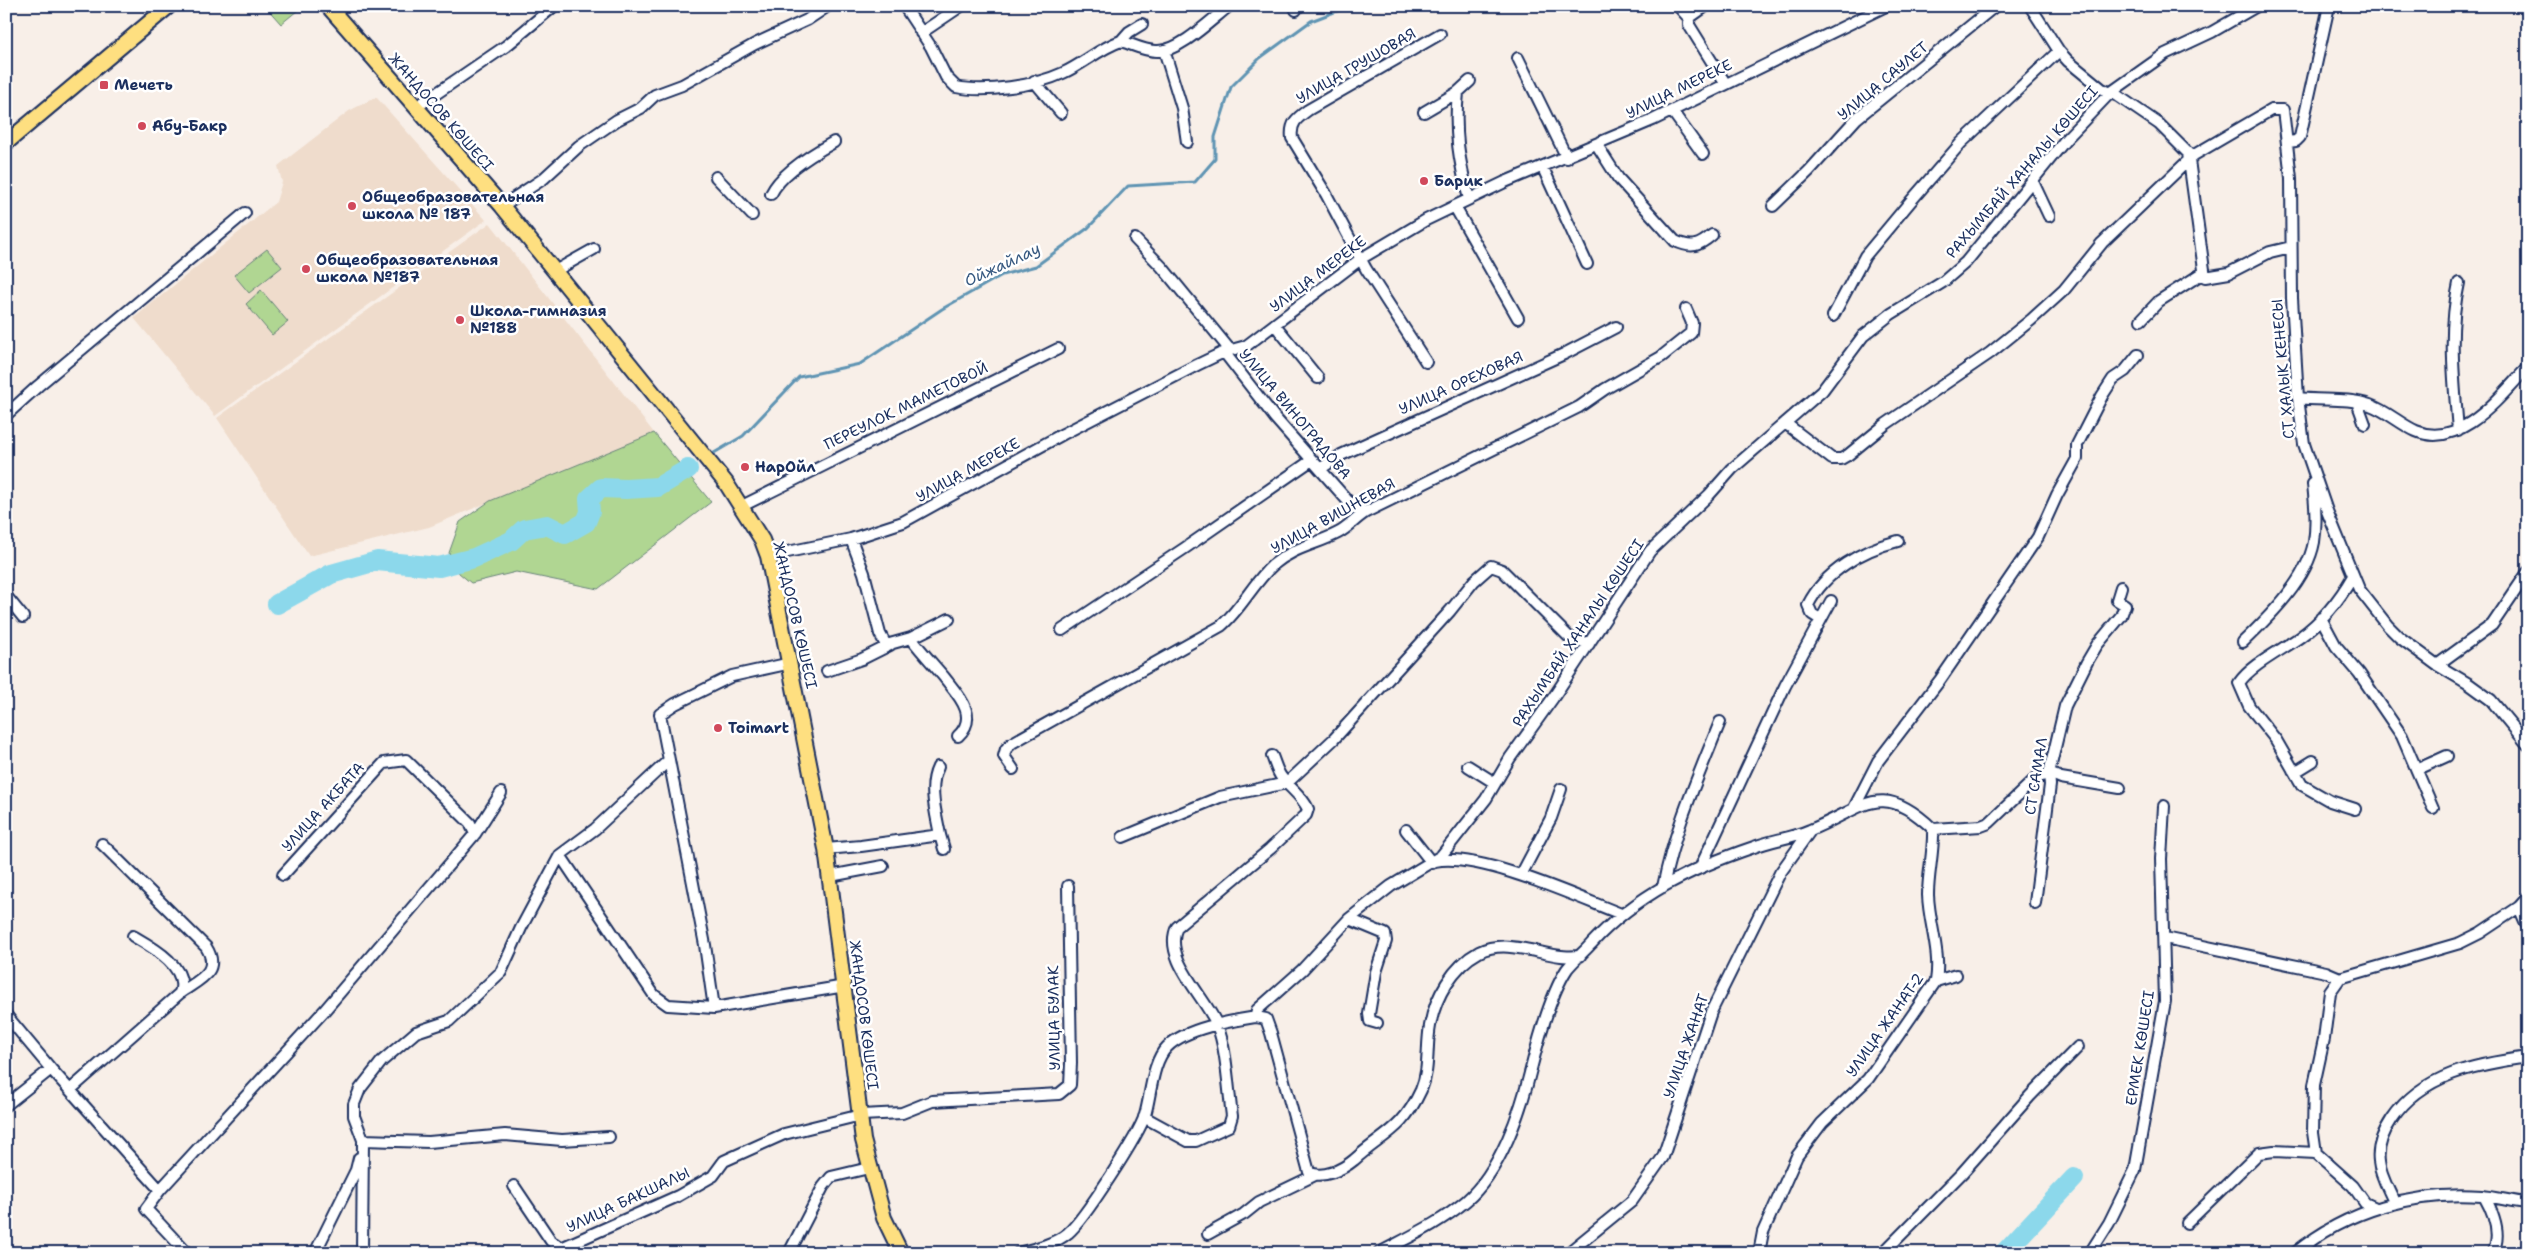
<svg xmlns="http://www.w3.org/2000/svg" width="2534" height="1259" font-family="'Shantell Sans',sans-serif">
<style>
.built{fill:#efdccc}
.green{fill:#b0d692;stroke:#668278}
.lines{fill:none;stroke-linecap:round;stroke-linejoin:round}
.stream{stroke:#5f94b3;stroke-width:3}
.river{stroke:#8cd8eb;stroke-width:20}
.minor-casing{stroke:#1b2f5e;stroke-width:14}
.major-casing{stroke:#1b2f5e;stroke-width:18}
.minor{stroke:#fff;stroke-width:10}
.major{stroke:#fedf80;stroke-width:14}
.poi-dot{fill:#d1495b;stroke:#fff;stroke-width:2}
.labels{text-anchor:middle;stroke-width:5;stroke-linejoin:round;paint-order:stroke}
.street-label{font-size:15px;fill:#1b2f5e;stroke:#fff}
.poi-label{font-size:15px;font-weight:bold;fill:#1b2f5e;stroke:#fff;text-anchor:start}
.water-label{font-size:16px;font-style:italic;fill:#375981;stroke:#fff}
</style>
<rect width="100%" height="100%" fill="#f8efe8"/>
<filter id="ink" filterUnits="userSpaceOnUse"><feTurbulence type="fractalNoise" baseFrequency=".02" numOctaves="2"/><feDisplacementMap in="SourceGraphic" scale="10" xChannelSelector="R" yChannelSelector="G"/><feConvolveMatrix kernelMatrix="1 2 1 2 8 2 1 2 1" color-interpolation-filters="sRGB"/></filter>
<g filter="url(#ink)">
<!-- built -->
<path class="built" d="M376,97L486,220L215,416L134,318L276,202L282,182L278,166L349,111Z
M490,223L654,433L429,527L309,556L217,418Z"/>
<!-- green -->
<path class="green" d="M265,6H303L281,24Z
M267,249L282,267L249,293L234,275Z
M261,290L288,322L272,335L246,304Z
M654,433L711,502L598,589L516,572L471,583L459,573L449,553L460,522L490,501Z"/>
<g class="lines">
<!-- stream -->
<path class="stream" d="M714,453L743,436L799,377L860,364L942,309L1002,275L1036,266L1088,228L1128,186L1195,182L1215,159V137L1231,87L1260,58L1311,21L1350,6"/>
<!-- river -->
<path class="river" d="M277,604L331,574L377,561L439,567L474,558L511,541L524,529L547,525L565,534L586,522L590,512L589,499L601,488L626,489L658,487L688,469
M2004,1253L2074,1178"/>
<!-- minor casing -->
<g class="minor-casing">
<path id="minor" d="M904,6L931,47L946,77L956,87C985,93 1035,86 1063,73C1083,64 1100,48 1121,41C1131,44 1147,52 1158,51C1180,51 1211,20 1229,6
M1295,6L1296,10
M1678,6L1689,18V25L1725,83
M2030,6L2059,51L2068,61L2102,89L2118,96L2159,124L2188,153L2205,277L2229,273L2270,252L2291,247
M1689,18L1706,6
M921,33L961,6
M1121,41L1129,32L1142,24
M1164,50L1182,108L1187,142
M1518,58L1567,158
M1034,81L1061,113
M415,108L506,46L554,6
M1672,111L1703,154
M1424,112L1458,92
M2288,142L2296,141L2300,137L2329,6
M1597,145L1618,178L1675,241C1692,249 1699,246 1712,235
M1543,168L1587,264
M716,177L752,215
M2033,182L2049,216
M771,194C781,173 814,153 834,142
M1469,199C1459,161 1454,132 1458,92L1470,81
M502,206L543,179L579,146L617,120L641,108L655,95L682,85L755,44L807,20L828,6
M1773,206L1809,171L1857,118L1995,6
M1455,207L1518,318
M1135,239L1162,267L1230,350
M555,271L594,249
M1833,316L1865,256L1910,202L1961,143L2059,51
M2141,320L2159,301L2203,273
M1275,325L1318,378
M1224,352L1275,418L1312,460L1354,508L1366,512
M1426,362L1366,269L1326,194L1292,138C1290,123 1297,118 1308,110L1440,34
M2298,398C2322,401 2347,397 2370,405C2387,411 2400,424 2416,431C2461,450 2501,395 2528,367
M2357,402L2365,424
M6,415L38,386L245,213
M1785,423L1832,459H1841L1848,455L1886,424L1990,353L2031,320L2064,290L2102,243L2194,155L2271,110H2283L2291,178L2292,298L2298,398L2304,444L2327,511L2359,589L2388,626L2399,637L2437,665L2469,684L2491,700L2528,745
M2458,430C2454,381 2448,331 2459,283
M1320,469L1341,455L1564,354L1616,327
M742,506L1058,349
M851,539L864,573L880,634L886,645L911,638L949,619
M768,556L851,539L903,522L1063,434L1197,365L1224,352L1246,346L1362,258L1426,220L1505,182L1653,120L1886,6
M2353,576C2340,599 2321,622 2300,637C2282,650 2251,665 2239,683L2249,706L2276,740L2302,785L2330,801L2355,809
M6,596L23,617
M2321,618L2336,646L2359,673L2402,736L2433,808
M1820,619L1812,614L1808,605C1825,571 1862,550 1898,541
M1062,630L1185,548L1312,460
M911,638C921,651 933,664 944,677C957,694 980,716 958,736
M2243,642C2270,616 2307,580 2314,542C2317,523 2315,503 2313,484
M2437,665L2492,625L2528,572
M827,671L862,659L890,645
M669,760L705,945L714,1008L845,986
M1468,766L1495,783
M1013,769L1004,756L1006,749L1012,743L1221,626C1242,608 1253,583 1273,565C1294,547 1315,545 1338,533C1348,528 1356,518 1366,512L1579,407L1605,389L1661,357L1691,333L1692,323L1686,309
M2418,769L2447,756
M2293,770L2300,769L2313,761
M1854,808L1878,761L1940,680L2038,537L2057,495L2077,459V445L2102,396L2113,379L2125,371L2138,355
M1933,829L1981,826L1989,823L2035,779L2049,773L2061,778L2120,788
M1406,830L1432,863
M940,835L944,849
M1123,837L1220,797L1287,783L1334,739L1450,611L1474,581L1491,566L1502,570L1568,636L1589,644
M102,844L206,947C222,972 198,980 180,993
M826,849L861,846L940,835C936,813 928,787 938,767
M560,855L654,995L668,1005L714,1008
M1435,861C1479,852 1577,897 1621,914
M1701,866L1785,686L1831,601
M283,875L384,763L406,760L470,823L475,834
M1521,875L1551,818L1561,789
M830,876L883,866
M1663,887C1674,830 1698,777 1720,722
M2035,903L2050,785L2049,773L2065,706L2087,662L2097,645L2121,616L2125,605L2117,600L2121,587
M2519,907L2528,928
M1349,919L1385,934L1386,941L1376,972L1369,1014L1370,1021L1377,1023
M2165,938L2326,972L2340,978
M1936,981L1956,975
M6,1015L51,1069L160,1190
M1256,1017L1266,1019L1271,1033L1309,1172C1322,1180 1343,1169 1354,1160C1384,1133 1402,1131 1421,1090C1430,1069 1426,1047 1430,1026C1435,997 1453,966 1479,952C1504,939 1535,953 1561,956C1567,957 1574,956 1580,956
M70,1090L180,993C189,967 152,947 133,936
M6,1105L51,1069
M1144,1117L1188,1141H1196L1229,1126L1232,1116C1228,1088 1227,1050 1217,1025C1205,996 1162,958 1177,927L1270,849L1306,815L1308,809C1302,796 1291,789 1282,778C1277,772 1275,763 1272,756
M363,1140L429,1142L505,1135L562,1140L609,1137
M514,1186L551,1241L561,1248L678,1196L713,1176L724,1161L784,1134L861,1115L902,1113L932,1101L1059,1094L1070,1085L1071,1063L1068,886
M2484,1196C2493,1212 2503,1235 2492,1253
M2394,1202C2389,1190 2380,1175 2379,1162C2377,1147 2384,1131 2392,1119C2422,1074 2477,1064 2528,1057
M2376,1208L2365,1203L2353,1186L2316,1153L2313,1132L2314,1085L2324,1039L2330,992L2340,978L2460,943L2480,933L2519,907L2528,897
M2187,1223L2259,1153L2274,1151L2316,1153
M1208,1234L1244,1214L1259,1202L1315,1175
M187,1253L146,1209L160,1190L324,1011L475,834L501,793
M315,1253L356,1170L359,1158
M362,1253L363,1140L354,1116V1104L360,1089L382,1061L416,1032L449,1021L501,972L521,928L560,855L595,829L669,760L660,714L675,704L732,676L791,663
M789,1253L823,1187L831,1177L869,1168
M1018,1253C1034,1249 1055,1244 1068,1233C1083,1221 1139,1135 1145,1115C1151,1095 1152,1062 1167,1047C1186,1028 1231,1021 1256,1017L1257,1010L1302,970L1349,919L1391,886L1441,856L1486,799L1510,758L1553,698L1650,551L1709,495L1732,469L1822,391L1863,336L1891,314L1943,282L1966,262L2067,138L2110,93L2165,54L2212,32L2257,6
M1379,1253C1409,1237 1440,1223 1466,1201C1500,1172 1521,1111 1531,1069C1538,1041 1551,993 1567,969C1574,960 1584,952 1591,944C1636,895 1692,868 1754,847C1772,840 1792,838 1810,830C1863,809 1880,778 1933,829C1934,851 1928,873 1928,895C1929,924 1941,952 1936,981L1868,1079L1822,1123L1797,1156L1763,1232L1759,1253
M1568,1253L1632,1201L1663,1157L1711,1012L1780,873L1810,831
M1883,1253L1962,1173L2030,1096L2078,1047
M2090,1253L2109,1223L2135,1170L2165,1001L2161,859L2164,806
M2295,1253C2347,1210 2415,1191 2482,1196C2497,1197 2512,1202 2528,1203"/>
</g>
<!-- major casing -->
<g class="major-casing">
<path id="major" d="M328,6L502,206L726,483L762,540L768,556L826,849L863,1140L884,1218L901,1253
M6,143L169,6"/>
</g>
<!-- minor -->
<use href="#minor" class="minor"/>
<!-- major -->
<use href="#major" class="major"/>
</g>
</g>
<!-- markers -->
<g class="poi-dot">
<rect x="99" y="80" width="10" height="10" rx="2.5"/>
<circle cx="142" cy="126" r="5"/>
<circle cx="1424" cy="181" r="5"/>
<circle cx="352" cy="206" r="5"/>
<circle cx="306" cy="269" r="5"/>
<circle cx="460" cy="320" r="5"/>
<circle cx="745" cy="467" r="5"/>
<circle cx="718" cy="728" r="5"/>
</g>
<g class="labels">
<!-- street labels -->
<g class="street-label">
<text transform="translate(1356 66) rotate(-30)" y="5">УЛИЦА ГРУШОВАЯ</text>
<text transform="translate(1883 81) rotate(-40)" y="5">УЛИЦА САУЛЕТ</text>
<text transform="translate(1679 89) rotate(-26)" y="5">УЛИЦА МЕРЕКЕ</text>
<text transform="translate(441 112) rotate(49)" y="5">ЖАНДОСОВ КӨШЕСІ</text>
<text transform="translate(2022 172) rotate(-49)" y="5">РАХЫМБАЙ ХАНАЛЫ КӨШЕСІ</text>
<text transform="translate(1318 274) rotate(-37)" y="5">УЛИЦА МЕРЕКЕ</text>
<text transform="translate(2283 369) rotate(-95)" y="5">СТ ХАЛЫК КЕНЕСЫ</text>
<text transform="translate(1461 383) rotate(-24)" y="5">УЛИЦА ОРЕХОВАЯ</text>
<text transform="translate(906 406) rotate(-26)" y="5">ПЕРЕУЛОК МАМЕТОВОЙ</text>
<text transform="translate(1295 414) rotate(50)" y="5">УЛИЦА ВИНОГРАДОВА</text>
<text transform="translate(968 470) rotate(-29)" y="5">УЛИЦА МЕРЕКЕ</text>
<text transform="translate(1333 516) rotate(-29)" y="5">УЛИЦА ВИШНЕВАЯ</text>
<text transform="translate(795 615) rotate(77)" y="5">ЖАНДОСОВ КӨШЕСІ</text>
<text transform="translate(1578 633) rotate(-56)" y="5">РАХЫМБАЙ ХАНАЛЫ КӨШЕСІ</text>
<text transform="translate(2036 776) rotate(-81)" y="5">СТ САМАЛ</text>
<text transform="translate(323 807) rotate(-48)" y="5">УЛИЦА АКБАТА</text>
<text transform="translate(864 1015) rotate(83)" y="5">ЖАНДОСОВ КӨШЕСІ</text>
<text transform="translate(1054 1018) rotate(-91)" y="5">УЛИЦА БУЛАК</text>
<text transform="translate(1885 1025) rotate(-55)" y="5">УЛИЦА ЖАНАТ-2</text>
<text transform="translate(1686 1046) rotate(-71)" y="5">УЛИЦА ЖАНАТ</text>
<text transform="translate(2140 1048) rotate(-81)" y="5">ЕРМЕК КӨШЕСІ</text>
<text transform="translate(628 1200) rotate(-25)" y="5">УЛИЦА БАКШАЛЫ</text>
</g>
<!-- poi labels -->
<g class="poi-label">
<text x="114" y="90">Мечеть</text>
<text x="152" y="131">Абу-Бакр</text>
<text x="1434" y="186">Барик</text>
<text x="362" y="202">Общеобразовательная<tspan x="362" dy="17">школа № 187</tspan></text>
<text x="316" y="265">Общеобразовательная<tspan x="316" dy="17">школа №187</tspan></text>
<text x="470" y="316">Школа-гимназия<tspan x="470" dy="17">№188</tspan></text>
<text x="755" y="472">НарОйл</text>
<text x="728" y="733">Toimart</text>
</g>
<!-- water labels -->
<g class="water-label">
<text transform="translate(1002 264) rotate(-25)" y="6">Ойжайлау</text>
</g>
</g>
<!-- margin -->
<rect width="2534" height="1259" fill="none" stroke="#fff" stroke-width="25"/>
<rect x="12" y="12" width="2509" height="1234" fill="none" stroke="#1b2f5e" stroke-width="2" filter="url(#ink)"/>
</svg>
